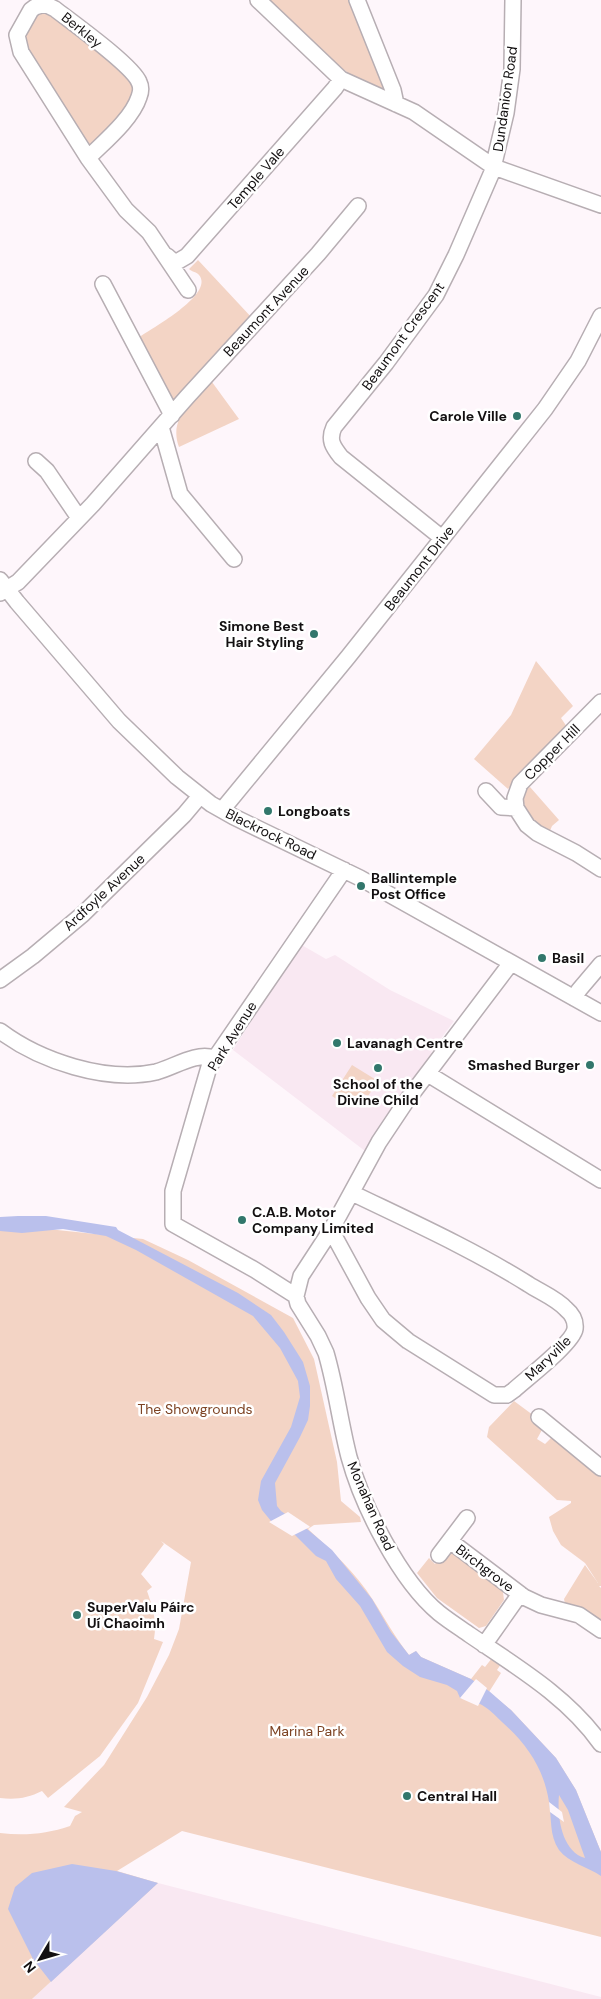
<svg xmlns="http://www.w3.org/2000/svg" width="601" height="1999" font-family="'DM Sans',sans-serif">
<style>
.built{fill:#f9e8f2}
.green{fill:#f3d4c5}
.water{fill:#bac0ec;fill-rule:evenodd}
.pier{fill:#fef6fb}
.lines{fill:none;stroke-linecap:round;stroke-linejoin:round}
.minor-casing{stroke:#b7aeb3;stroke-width:18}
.minor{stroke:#fff;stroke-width:15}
.poi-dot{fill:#32776c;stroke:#fff;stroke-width:2}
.labels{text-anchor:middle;stroke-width:5;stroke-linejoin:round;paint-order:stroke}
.street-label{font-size:14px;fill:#131011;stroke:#fff}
.poi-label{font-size:14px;font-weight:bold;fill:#131011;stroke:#fff;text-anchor:start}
.park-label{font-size:14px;fill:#7d4323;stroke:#fff}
</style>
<rect width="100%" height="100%" fill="#fef6fb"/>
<!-- built -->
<path class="built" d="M300,944L326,959L335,955L390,990L454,1021L431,1052L433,1054L384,1118L365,1151L233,1050Z
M158,1883L601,1997V1999H32Z"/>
<!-- green -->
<path class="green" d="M267,0H350L386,88L384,90L358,81L327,56Z
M47,12L55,16L124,73C128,78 132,83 133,90C134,106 105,132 94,143L89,144L85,142L23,42V37L37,13Z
M198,260L253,319L172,403L138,338C151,329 215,294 199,275C197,272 192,272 189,269Z
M212,382L239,419L179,447C168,418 193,401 212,382Z
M536,661L573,706L561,718L567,727L508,789L474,759L511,715Z
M530,787L559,820L552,826L549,833C534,822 520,810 524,790Z
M352,1065L378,1081L368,1096L360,1092L350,1108L332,1096Z
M0,1224L143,1239L188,1260L293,1318L314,1359L337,1462L341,1501L360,1517L361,1522L314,1525L308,1529C331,1550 356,1573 373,1600C385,1619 395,1637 409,1655L416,1651L421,1657L471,1679L482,1665L485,1667L492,1658L501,1664L497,1670L501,1673L489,1692L511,1710L556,1758L576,1790L601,1852V1937L182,1831L117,1871L158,1883L32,1999H0V1833C24,1836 47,1834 70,1826L75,1816L82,1812L64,1807L104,1765L147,1697L169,1655L179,1629L191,1562L161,1541L164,1544L141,1574L152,1587L147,1591C153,1608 157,1621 154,1639L163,1642L138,1703L100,1756L48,1798L42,1791C28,1798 16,1800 0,1798Z
M514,1401L537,1418L543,1428L537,1439L545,1444L552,1437L601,1475V1586H599L601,1588V1623L565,1604L564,1599L585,1565L598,1583L585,1563L561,1545L553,1531L549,1517L571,1503V1501L557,1500L487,1437L489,1427Z
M449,1553H454L505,1589L503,1592L504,1600L486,1626L479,1628L437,1598L417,1573L429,1558L435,1564L439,1559Z"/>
<!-- water -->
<path class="water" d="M18,1216H46L116,1227L118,1230L238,1293L271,1315L284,1332L303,1362L310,1386V1406L308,1420L300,1437L275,1483L277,1506L281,1511L307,1529L332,1550L372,1599L391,1632L409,1655L416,1651L421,1657L471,1679L489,1691L511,1710L556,1758L576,1790L601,1852V1876C588,1867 569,1863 559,1850C549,1835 552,1819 549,1802C544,1769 527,1744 502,1722C496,1716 489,1709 482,1705C475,1701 467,1700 460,1698L457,1691L447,1685L420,1677L403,1666L387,1652L360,1606L336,1579L326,1561L316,1556L295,1535L271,1521L262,1510L258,1500L261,1481L291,1427L300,1397L298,1381L280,1348L253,1316L136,1250L106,1236L63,1229L22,1233L0,1231V1217ZM559,1795L568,1810L585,1858C561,1851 557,1815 559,1795Z
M72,1864L116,1871L158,1883L51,1982L33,1959L8,1909L15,1887L32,1873Z"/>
<!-- pier -->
<path class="pier" d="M288,1512L309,1526L310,1527L292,1536L269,1522Z
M476,1679L487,1688L478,1706L460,1698Z
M549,1802L562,1812L564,1822L550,1812Z"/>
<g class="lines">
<!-- minor casing -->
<g class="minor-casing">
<path id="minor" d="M258,0L341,79
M357,0L393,90L396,104
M88,158C104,142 132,119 139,97C141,92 141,86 139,82C132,65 73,23 55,9L45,4L35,7L31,10L17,35L21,52L88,158L126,210L149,232L188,290
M167,256L175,263L187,256L335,88L341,79L414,112L494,167L601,205
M103,284L172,415
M161,427L180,494L234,559
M36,461L47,471L79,518
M442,538L341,457C333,447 328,440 334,427L386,363L436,295L456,255L492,172L506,113L512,69L513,0
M0,580L17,602L119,721L177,777L211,804L234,817L360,878L601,1013
M0,593L18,582L93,504L187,397L318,254L358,206
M486,791L501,807L516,808L527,825L537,833L576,853L601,869
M516,808L515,798L520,784L601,702
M222,810L348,657L545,409L578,361L601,316
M511,963L405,1103L379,1142L331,1230L301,1276L296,1296L298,1304L318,1336L326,1353C336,1387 340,1422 349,1457C362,1505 400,1581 439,1613C449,1621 460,1628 470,1635C517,1667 568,1697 601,1744
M0,980L33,956L83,914L184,815L200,796
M574,998L579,990L601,964
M0,1031C40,1061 106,1083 156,1072C175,1067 195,1052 214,1058
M428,1074L601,1180
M331,1230L368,1298L383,1320L408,1341L494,1395H507L514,1390C526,1379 573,1343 575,1329C576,1321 572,1314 566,1309C556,1298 540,1292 528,1284C472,1249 412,1222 352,1193
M296,1296L255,1270L173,1224V1191L209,1067L344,870
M539,1417L601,1468
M450,1541L524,1597L541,1605L579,1615L601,1630
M439,1555L467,1518
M484,1645L520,1594"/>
</g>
<!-- minor -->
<use href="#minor" class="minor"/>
</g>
<!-- markers -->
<g class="poi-dot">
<circle cx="517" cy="416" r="5"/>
<circle cx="314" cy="634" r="5"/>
<circle cx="268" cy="811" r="5"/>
<circle cx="361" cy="886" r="5"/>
<circle cx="542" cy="958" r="5"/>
<circle cx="337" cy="1043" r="5"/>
<circle cx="590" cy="1065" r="5"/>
<circle cx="378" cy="1068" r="5"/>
<circle cx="242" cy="1220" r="5"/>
<circle cx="77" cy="1615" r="5"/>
<circle cx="407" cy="1796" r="5"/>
</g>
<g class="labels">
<!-- street labels -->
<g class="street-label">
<text transform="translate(82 30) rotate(39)" y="5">Berkley</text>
<text transform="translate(505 99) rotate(-82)" y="5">Dundanion Road</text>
<text transform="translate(256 178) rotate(-49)" y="5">Temple Vale</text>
<text transform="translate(266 311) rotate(-47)" y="5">Beaumont Avenue</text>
<text transform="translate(403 336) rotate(-54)" y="5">Beaumont Crescent</text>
<text transform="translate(419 568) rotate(-52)" y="5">Beaumont Drive</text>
<text transform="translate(552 752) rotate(-45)" y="5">Copper Hill</text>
<text transform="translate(271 834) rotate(26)" y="5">Blackrock Road</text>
<text transform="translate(104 892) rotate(-43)" y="5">Ardfoyle Avenue</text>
<text transform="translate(232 1036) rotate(-58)" y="5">Park Avenue</text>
<text transform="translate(548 1358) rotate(-44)" y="5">Maryville</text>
<text transform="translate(371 1506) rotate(66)" y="5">Monahan Road</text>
<text transform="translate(485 1568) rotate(37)" y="5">Birchgrove</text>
</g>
<!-- poi labels -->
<g class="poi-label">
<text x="507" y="421" text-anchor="end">Carole Ville</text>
<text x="304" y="631" text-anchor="end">Simone Best<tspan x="304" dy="16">Hair Styling</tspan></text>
<text x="278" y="816">Longboats</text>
<text x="371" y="883">Ballintemple<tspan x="371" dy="16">Post Office</tspan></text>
<text x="552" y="963">Basil</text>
<text x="347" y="1048">Lavanagh Centre</text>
<text x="580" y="1070" text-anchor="end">Smashed Burger</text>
<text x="378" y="1089" text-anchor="middle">School of the<tspan x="378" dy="16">Divine Child</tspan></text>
<text x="252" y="1217">C.A.B. Motor<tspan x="252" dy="16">Company Limited</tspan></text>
<text x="87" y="1612">SuperValu Páirc<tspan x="87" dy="16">Uí Chaoimh</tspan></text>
<text x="417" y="1801">Central Hall</text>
</g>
<!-- park labels -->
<g class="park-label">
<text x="195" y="1414">The Showgrounds</text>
<text x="307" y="1736">Marina Park</text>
</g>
</g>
<!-- north arrow -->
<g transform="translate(40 1959) rotate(232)" stroke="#ffffff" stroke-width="4" paint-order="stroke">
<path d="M0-4L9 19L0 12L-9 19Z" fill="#131011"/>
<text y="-8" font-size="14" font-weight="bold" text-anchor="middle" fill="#131011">N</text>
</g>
</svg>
